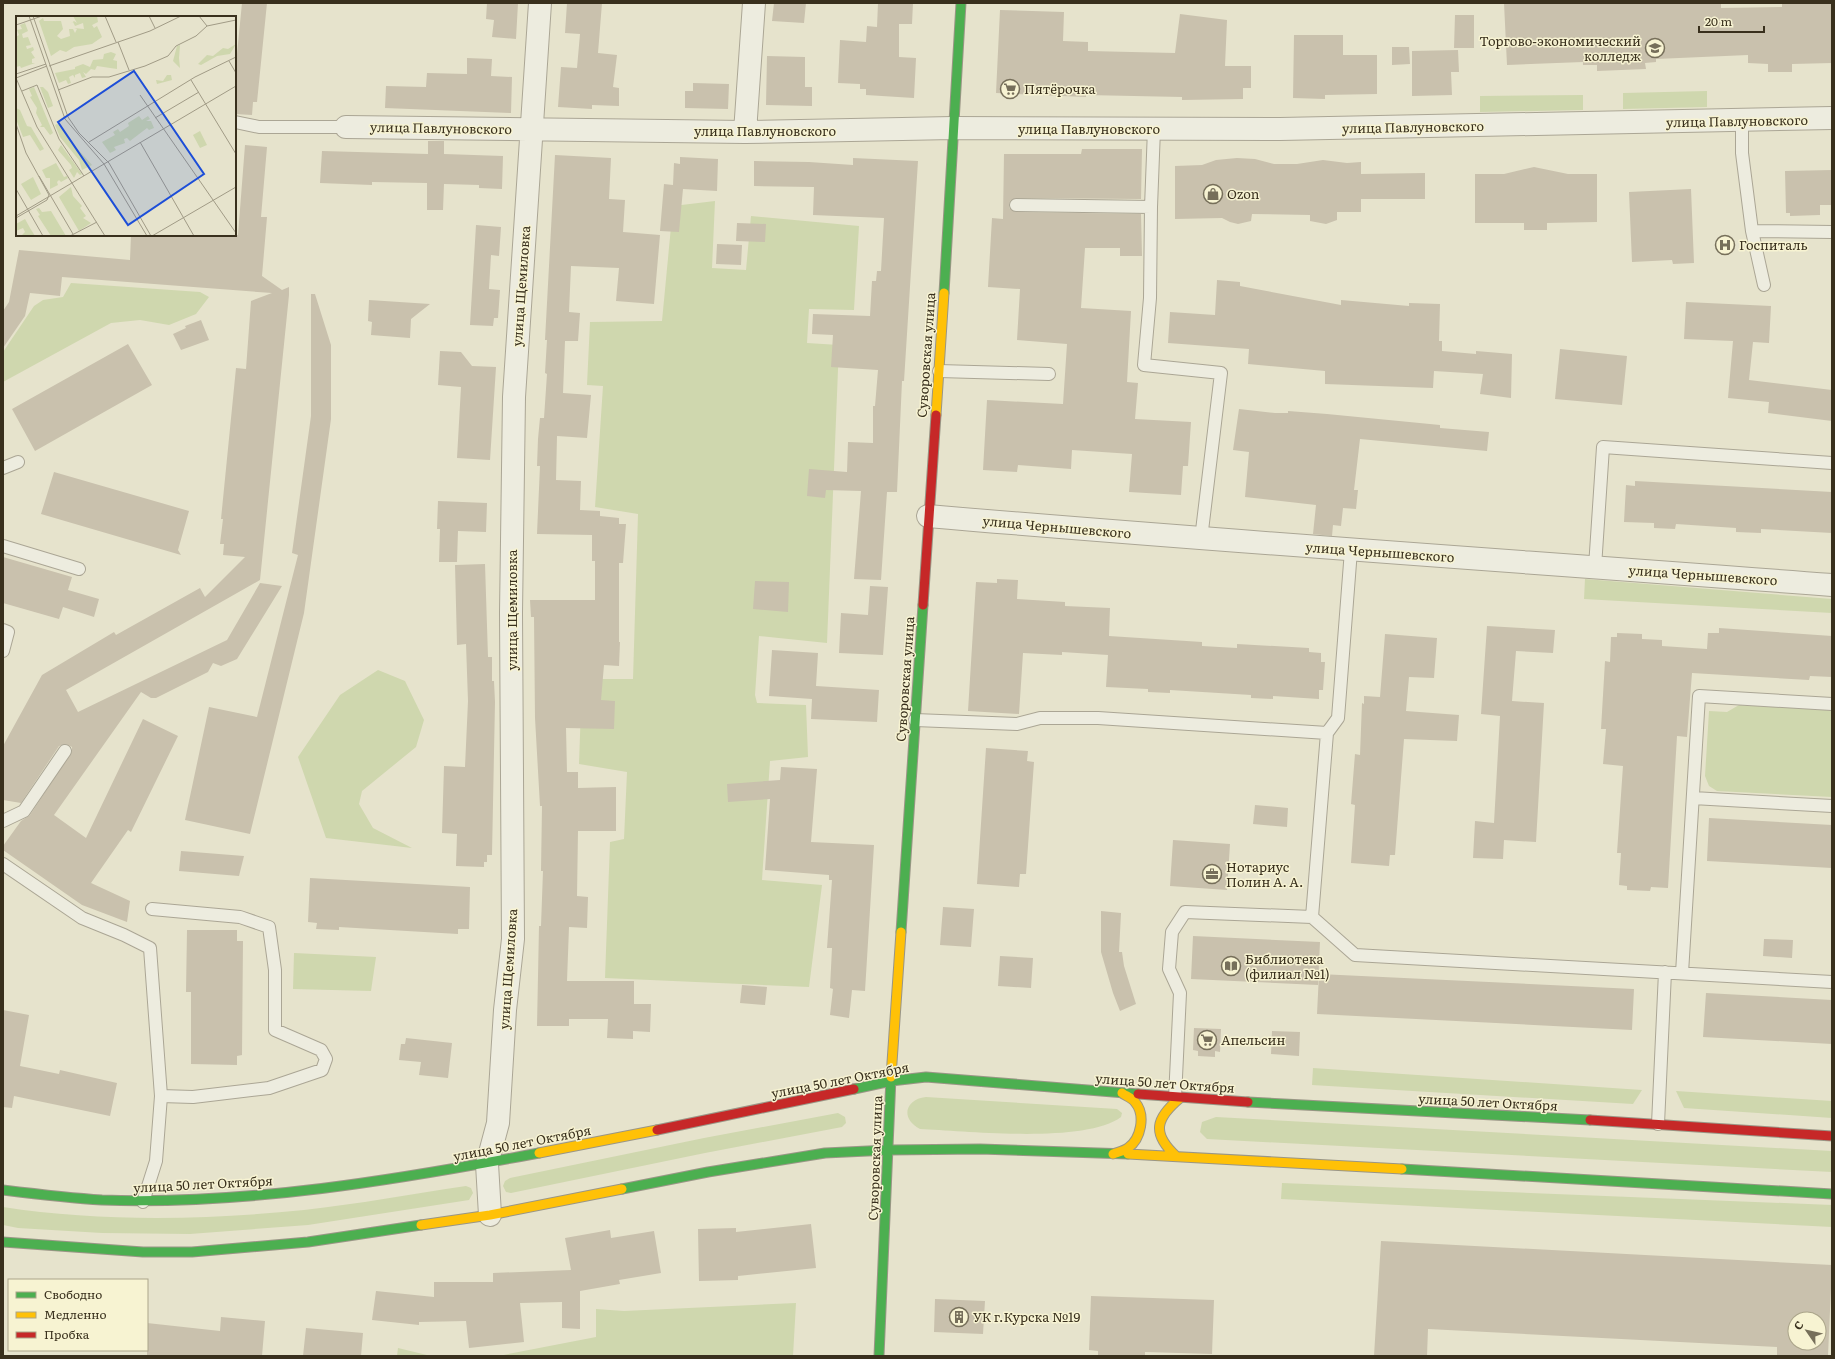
<svg xmlns="http://www.w3.org/2000/svg" width="1835" height="1359" font-family="Literata,serif">
<style>
.green{fill:#cfd7ae}
.building{fill:#c9c1ad;fill-rule:evenodd}
.lines{fill:none;stroke-linecap:round;stroke-linejoin:round}
.lane-casing{stroke:#aba695;stroke-width:14}
.street-casing{stroke:#aba695;stroke-width:24}
.fast-casing{stroke:#9a9686;stroke-width:11}
.slow-casing{stroke:#9a9686;stroke-width:11}
.jam-casing{stroke:#9a9686;stroke-width:11}
.lane{stroke:#edecdf;stroke-width:12}
.street{stroke:#edecdf;stroke-width:22}
.fast{stroke:#4caf50;stroke-width:9}
.slow{stroke:#ffc107;stroke-width:9}
.jam{stroke:#c62828;stroke-width:9}
.labels{text-anchor:middle;stroke-width:3;stroke-linejoin:round;paint-order:stroke}
.poi-label{font-size:13px;fill:#39301d;stroke:#f7f3d2;text-anchor:start}
.street-label{font-size:13px;fill:#39301d;stroke:#f7f3d2}
.inset-road{fill:none;stroke:#a19b86;stroke-width:1}
.view{fill:#1d4ed8;fill-opacity:0.15;stroke:#1d4ed8;stroke-width:2}
.inset-edge{fill:none;stroke:#39301d;stroke-width:2}
</style>
<rect width="100%" height="100%" fill="#e6e3cc"/>
<!-- green -->
<path class="green" d="M1707,91V107L1623,109V93Z
M1583,95V110L1480,112V96Z
M715,201L712,268L746,270L751,216L859,226L854,310L809,309L807,343L839,345L827,643L759,636L755,695L757,703L806,705L808,757L770,761L762,880L822,885L809,987L605,978L610,842L624,839L627,772L579,764L582,679H633L638,514L595,507L603,386L587,385L590,322L662,321L673,206Z
M71,283L200,292L209,297L196,314L169,325L140,320L111,323L3,382V352L34,306L43,300L63,297Z
M1585,579L1832,599V613L1584,599Z
M378,670L405,681L424,720L416,747L362,791L359,804L373,828L412,848L326,838L298,757L340,695Z
M1739,705L1832,710V797L1717,791L1709,786L1705,776L1709,711L1727,712Z
M294,953L376,957L371,991L293,989Z
M1313,1068L1642,1090L1633,1104L1312,1085Z
M1676,1091L1832,1101V1118L1684,1108Z
M926,1097L1117,1109L1122,1113L1121,1117C1085,1144 966,1131 920,1129C900,1119 905,1099 926,1097Z
M838,1113L845,1117L846,1123L842,1127L705,1153L511,1193L506,1192L503,1186L505,1181L510,1178L704,1138Z
M1216,1117L1832,1151V1172L1207,1139L1200,1132L1202,1122Z
M1282,1183L1832,1205V1227L1281,1199Z
M466,1186L471,1188L473,1193L469,1200L308,1225L190,1234L102,1233L18,1228L3,1225V1207C99,1222 208,1220 304,1210C358,1204 412,1194 466,1186Z
M796,1303L793,1356H498L596,1337V1309L624,1311Z
M398,1348L431,1356H397Z"/>
<!-- building -->
<path class="building" d="M242,3H267L257,102H253L252,115L235,114V74Z
M487,3H518L516,39L492,37L494,20L486,19Z
M567,3H602L598,53L617,55L613,87L619,88V106L592,105V109L558,107L561,67L577,68L580,34L565,33Z
M774,3H806L804,23L772,21Z
M878,3H913L912,24H899V57L916,58L914,98L866,95V89H860V84L838,83L840,40L866,42L867,26L877,27Z
M1504,3H1721V8L1782,7V3H1832V63L1792,64V72H1768V64L1748,63V55L1656,59V62L1645,63L1646,69L1597,71V65H1583V62L1507,65Z
M1000,10L1064,12L1063,41L1088,42V51L1175,53L1180,14L1227,20L1225,66H1251V88H1243V99L1182,100V97L1086,95V97L996,93Z
M1455,15H1474V48H1454Z
M1294,35H1343V55H1377V94L1325,95V99L1293,98Z
M1392,47H1409L1410,64L1392,65Z
M1458,50L1459,72H1451L1452,95L1412,96V51Z
M767,56L805,57V87H812V106L766,105Z
M467,58L492,59L491,76L512,77L511,113L385,108L386,86L426,87L427,73L467,74Z
M693,83L729,84L728,109L685,108V91H693Z
M428,141H444V154L503,156L502,189L479,188V185L444,184L443,210H427V183L372,182V185L320,183L322,151L428,154Z
M245,145L267,147L261,217H267L262,276L282,290L289,287V295L260,580L66,690L78,712L227,640L260,583L282,586L237,659L221,666L213,663L208,672L156,698H151L141,692L54,815L86,838L143,719L178,736L131,832L128,830L91,883L130,901L127,922L82,905L3,850V846L21,821L30,815L72,751V747L66,744L59,746L21,803L3,800V746L42,675L114,632L116,635L200,588L205,597L245,557L223,555L224,544H220L223,519H221L236,368L246,369L251,301L272,293L62,277L60,296L30,293L25,316L3,348V311L9,302L19,250L130,260L131,235H238Z
M1082,149H1142L1141,199L1016,198L1010,201L1009,208L1016,212L1141,214L1142,256H1120V248H1085L1081,308L1131,311L1127,382L1138,383L1135,419L1191,422L1188,466H1183L1181,495L1129,492L1132,454L1072,450L1071,469L1018,465L1017,472L983,470L987,400L1063,404L1067,344L1017,340L1020,289L988,287L992,218L1003,219L1004,154H1081Z
M555,155L611,158L609,199L625,200L623,232L660,235L654,304L616,301L619,268L571,266L569,312L580,313L578,341H565L563,393L591,395L587,438L557,436L556,480L581,481L580,510L600,511V516L619,518V524H626L623,563H619V642H620L619,666L604,665L601,700L615,701L614,729L566,728L567,772H578V788L616,787V831H578L577,896L588,897L587,928L569,927L567,981H634V1004H651L650,1032L633,1031V1039L607,1038L608,1019H569V1026H537L539,926H541L543,871H541L542,806H540L535,718L534,617H531L530,600H595V561H592V535L537,534L540,466H537L538,439L540,418H544L547,374L545,373L547,340H545Z
M680,157L718,159L717,191L683,189L679,232L660,231L664,184L673,185L674,163L680,164Z
M853,158L918,161L904,381H902L897,492H887L881,580L854,579L861,491L826,490L825,498L807,496L809,469L847,472L848,442L873,443V406H875L878,370L831,367L833,335L812,334L813,314L870,316L872,281H876L877,271H881L884,218L813,215L814,187L754,186V161L809,162L853,165Z
M1237,158L1255,159L1274,164H1297L1323,160L1347,163L1361,162V174L1425,173V199H1361V212H1337V220L1326,224L1310,221V215L1252,214L1251,221L1238,224L1230,222L1222,218L1175,219V166L1202,165L1216,160Z
M1534,167L1568,174H1597V222L1547,223V230H1524V223H1475V174H1504Z
M1832,170V205H1820V215L1790,216V213H1786L1785,171Z
M1691,189L1694,263L1673,264L1672,260L1632,262L1629,192Z
M737,223L766,224L765,242L736,241Z
M476,225L501,227L499,256L491,255L489,289L500,290L498,318H494L493,326L470,325Z
M717,244L742,245L741,265L716,264Z
M1217,280L1240,282V286L1341,305V300L1409,306V303L1440,304L1439,341H1442V351L1476,354V351L1512,354L1511,398L1480,394L1483,374L1434,371L1433,388L1325,384V371L1248,364L1249,349L1168,343L1170,312L1215,315Z
M311,294H315L331,345V419L304,613L250,834L185,820L209,707L257,717L298,555L292,553L311,416Z
M369,300L430,304L411,319L410,338L371,335L372,322L368,321Z
M1686,302L1771,306L1769,343L1753,342L1749,380L1832,390V421L1768,413L1769,402L1728,398L1733,341L1684,339Z
M201,320L209,340L181,350L173,334L186,328L185,326Z
M128,344L152,385L35,451L12,409Z
M1560,349L1627,356L1622,405L1555,399Z
M440,351L461,352L472,366L496,367L490,460L457,458L461,387L438,385Z
M1239,409L1275,413H1288V411L1327,414L1440,425V428L1489,432L1487,451L1360,439L1354,490H1358L1356,509L1343,508L1341,526L1333,525L1332,536L1313,534L1316,505L1245,497L1249,452L1233,450Z
M54,472L189,511L178,550L181,555L41,514Z
M1635,481L1832,492V533L1761,529V533L1736,532V528L1676,524L1675,529L1654,528V523L1624,522L1626,485L1635,486Z
M438,501L487,503L486,532L458,531L457,562H439L440,529H437Z
M3,557L72,577L68,590L99,599L94,617L63,607L59,619L3,603Z
M485,564L488,657H492V681H494L495,702L492,855H487V862H484V867L456,866L457,834L442,833L444,766L465,767L468,701L466,644L457,645L455,565Z
M997,579L1018,580L1017,599L1065,602V606L1110,608L1109,636L1202,642V646L1237,648V644L1309,648V652L1321,653V662H1325L1323,690H1319V699L1273,696V699L1251,698V695L1170,690V693L1148,692V689L1106,687L1108,655L1062,652V655L1023,653L1019,714L968,711L976,582L997,583Z
M755,581L789,582L788,612L753,609Z
M870,586L888,587L883,655L839,653L841,613L868,615Z
M1487,626L1555,630L1553,653L1516,651L1512,701L1544,703L1536,842L1504,840L1503,859L1473,858L1475,821L1494,823L1500,716L1481,714Z
M1719,628L1832,636V677L1810,676L1809,680L1692,673L1687,737L1677,736L1668,888L1651,887L1650,891L1627,890V886L1619,885L1621,853H1617L1623,766L1603,764L1606,729H1601L1605,661L1610,662L1611,637H1617V633L1642,634V639L1662,640V646L1707,649L1708,633H1719Z
M1385,634L1437,638L1434,678L1409,677L1406,711L1459,715L1457,741L1404,739L1395,855H1390L1389,866L1351,863L1355,805L1351,804L1355,754L1360,755L1362,703L1364,704V696L1380,697Z
M772,650L818,653L816,686L879,690L877,722L811,719L812,699L769,696Z
M986,748L1028,751L1027,761L1034,762L1026,874H1020L1019,887L977,884Z
M781,767L817,769L811,842L874,845L865,991L852,990L849,1018L830,1015L833,989L830,988L832,948H827L832,880H829V875L765,870L770,799L728,802L727,784L780,780Z
M1255,805L1288,808L1287,827L1253,824Z
M1709,818L1832,825V868L1707,861Z
M1173,840L1230,844L1227,890L1170,886Z
M181,851L244,856L239,876L179,871Z
M310,878L470,887L469,929H458V934L339,927V930L316,929L317,923L308,922Z
M943,907L974,909L971,947L940,945Z
M1101,911L1121,913L1119,952H1122L1124,966L1136,1004L1120,1011L1113,993L1101,952Z
M187,930H237V941H243L242,1055L237,1056V1065L191,1064V992H186Z
M1193,936L1320,942L1318,985L1191,979Z
M1764,939L1793,940L1792,958L1763,956Z
M1000,956L1033,958L1031,988L998,986Z
M1319,974L1634,989L1632,1030L1317,1014Z
M742,985L767,987L765,1005L740,1003Z
M1706,993L1832,1000V1044L1703,1037Z
M3,1010L29,1015L20,1066L59,1074L60,1070L117,1083L110,1116L14,1096L12,1108L3,1107Z
M1194,1028L1221,1029L1220,1052L1215,1051V1057L1198,1056V1051L1193,1050Z
M1272,1031L1300,1032L1299,1056L1271,1054Z
M406,1038L452,1043L448,1078L419,1075L421,1062L399,1060L401,1044H405Z
M811,1224L816,1268L738,1276V1280L699,1281L698,1229L736,1228V1232Z
M610,1230L611,1238L654,1231L661,1273L619,1280L620,1284L580,1291V1329L562,1328V1302L520,1303L524,1342L469,1348L466,1321L419,1322V1325L372,1320L376,1291L434,1297V1282H493V1273L571,1270L565,1238Z
M1381,1241L1832,1265L1828,1356H1777V1347L1428,1329L1427,1356H1374ZM1795,1319H1819V1343H1795Z
M1091,1296L1214,1300L1212,1354L1145,1352V1356H1098V1351L1089,1350Z
M935,1299L985,1301L983,1334L934,1332Z
M221,1317L265,1321L262,1356L147,1355V1323L220,1331Z
M306,1328L363,1333L361,1356H303Z"/>
<g class="lines">
<!-- lane casing -->
<g class="lane-casing">
<path id="lane" d="M1742,121V153L1752,231L1764,285
M235,122L259,127H346
M1016,205L1151,207L1150,298L1144,365L1221,373L1201,539
M1151,207L1154,129
M1752,231L1832,232
M939,371L1049,374
M3,468L18,462
M3,546L79,569
M1595,567L1603,447L1832,463
M3,630L8,632L3,651
M915,720L1017,724L1040,718H1098L1327,733L1338,718L1351,550
M1693,798L1832,806
M3,821L24,811L65,751
M3,864L82,918L124,935L150,948L161,1096L156,1161L143,1202
M152,909L240,917L269,927L275,970V1030L321,1050L326,1059L322,1070L269,1088L193,1097L161,1096
M1312,917L1327,733
M1682,973L1699,696L1832,704
M1175,1098L1180,993L1169,969L1172,932L1185,912L1312,917L1355,955L1832,982
M1658,1124L1665,972"/>
</g>
<!-- street casing -->
<g class="street-casing">
<path id="street" d="M346,127L745,132L953,128L1280,129L1832,118
M745,132L754,3
M928,516C1229,542 1531,562 1832,585
M490,1215L487,1164L498,1123L505,1010L513,939L511,613L514,397L540,3"/>
</g>
<!-- fast casing -->
<g class="fast-casing">
<path id="fast" d="M944,293L961,3
M901,932L923,605
M854,1089L891,1081L926,1077L1138,1094
M1248,1102L1590,1120
M1402,1169L1832,1194
M622,1189L708,1172L825,1153L889,1150L980,1149L1128,1154
M3,1190C36,1194 69,1198 102,1200C248,1205 396,1180 539,1153
M3,1242L143,1252H192L308,1242L421,1225
M879,1356L891,1077"/>
</g>
<!-- slow casing -->
<g class="slow-casing">
<path id="slow" d="M936,415L944,293
M891,1077L901,932
M539,1153L657,1130
M1113,1154C1118,1152 1124,1151 1128,1148C1141,1139 1146,1115 1135,1102C1132,1098 1126,1096 1122,1093
M1128,1154L1402,1169
M1176,1156C1151,1133 1156,1118 1180,1098
M421,1225L490,1215L622,1189"/>
</g>
<!-- jam casing -->
<g class="jam-casing">
<path id="jam" d="M923,605L936,415
M1138,1094L1248,1102
M1590,1120L1832,1136
M657,1130L854,1089"/>
</g>
<!-- lane -->
<use href="#lane" class="lane"/>
<!-- street -->
<use href="#street" class="street"/>
<!-- fast -->
<use href="#fast" class="fast"/>
<!-- slow -->
<use href="#slow" class="slow"/>
<!-- jam -->
<use href="#jam" class="jam"/>
</g>
<!-- icons -->
<defs>
<g id="university-ring" transform="scale(1)"><circle r="9.5" fill="#f7f3d2" stroke="#766f5a" stroke-width="1.5"/><path d="M0-5L7-2L0 1L-7-2ZM-4 1L0 2.5L4 1V4Q0 6-4 4Z" fill="#766f5a"/></g>
<g id="supermarket-ring" transform="scale(1)"><circle r="9.5" fill="#f7f3d2" stroke="#766f5a" stroke-width="1.5"/><path d="M-6-5.5h2.5l.6 2H6L4.5 2H-2.5L-4.4-4H-6ZM-1.5 3.2a1.3 1.3 0 1 0 .1 0ZM3 3.2a1.3 1.3 0 1 0 .1 0Z" fill="#766f5a"/></g>
<g id="shop-ring" transform="scale(1)"><circle r="9.5" fill="#f7f3d2" stroke="#766f5a" stroke-width="1.5"/><path d="M-5-2.5h2.3a2.7 3.5 0 0 1 5.4 0H5L5.5 6h-11ZM-1.5-2.5h3a1.5 2.3 0 0 0-3 0Z" fill="#766f5a"/></g>
<g id="hospital-ring" transform="scale(1)"><circle r="9.5" fill="#f7f3d2" stroke="#766f5a" stroke-width="1.5"/><path d="M-5-5h3v3.5h4V-5h3V5h-3V1.5h-4V5h-3Z" fill="#766f5a"/></g>
<g id="office-ring" transform="scale(1)"><circle r="9.5" fill="#f7f3d2" stroke="#766f5a" stroke-width="1.5"/><path d="M-6-3h4V-5.5h4V-3h4V5H-6ZM-1-4.5V-3h2v-1.5ZM-6 0V1H6V0Z" fill="#766f5a"/></g>
<g id="library-ring" transform="scale(1)"><circle r="9.5" fill="#f7f3d2" stroke="#766f5a" stroke-width="1.5"/><path d="M-6-4Q-3-5.5-.7-3.5V5Q-3 3-6 4ZM6-4Q3-5.5 .7-3.5V5Q3 3 6 4Z" fill="#766f5a"/></g>
<g id="building-ring" transform="scale(1)"><circle r="9.5" fill="#f7f3d2" stroke="#766f5a" stroke-width="1.5"/><path d="M-4-6H4V6H1V3H-1V6H-4ZM-2.5-4.3h1.7v1.8h-1.7ZM.8-4.3h1.7v1.8H.8ZM-2.5-1h1.7V.8h-1.7ZM.8-1h1.7V.8H.8Z" fill="#766f5a"/></g>
</defs>
<g fill-rule="evenodd">
<use href="#university-ring" x="1655" y="48"/>
<use href="#supermarket-ring" x="1010" y="89"/>
<use href="#shop-ring" x="1213" y="194"/>
<use href="#hospital-ring" x="1725" y="245"/>
<use href="#office-ring" x="1212" y="874"/>
<use href="#library-ring" x="1231" y="966"/>
<use href="#supermarket-ring" x="1207" y="1040"/>
<use href="#building-ring" x="959" y="1317"/>
</g>
<g class="labels">
<!-- poi labels -->
<g class="poi-label">
<text x="1641" y="46" text-anchor="end">Торгово-экономический<tspan x="1641" dy="15">колледж</tspan></text>
<text x="1024" y="94">Пятёрочка</text>
<text x="1227" y="199">Ozon</text>
<text x="1739" y="250">Госпиталь</text>
<text x="1226" y="872">Нотариус<tspan x="1226" dy="15">Полин А. А.</tspan></text>
<text x="1245" y="964">Библиотека<tspan x="1245" dy="15">(филиал №1)</tspan></text>
<text x="1221" y="1045">Апельсин</text>
<text x="973" y="1322">УК г.Курска №19</text>
</g>
<!-- street labels -->
<g class="street-label">
<text transform="translate(1737 121) rotate(-1)" y="5">улица Павлуновского</text>
<text transform="translate(1413 127) rotate(-1)" y="5">улица Павлуновского</text>
<text transform="translate(441 128) rotate(1)" y="5">улица Павлуновского</text>
<text x="1089" y="134">улица Павлуновского</text>
<text x="765" y="136">улица Павлуновского</text>
<text transform="translate(521 286) rotate(-86)" y="5">улица Щемиловка</text>
<text transform="translate(926 355) rotate(-86)" y="5">Суворовская улица</text>
<text transform="translate(1057 527) rotate(5)" y="5">улица Чернышевского</text>
<text transform="translate(1380 552) rotate(4)" y="5">улица Чернышевского</text>
<text transform="translate(1703 575) rotate(4)" y="5">улица Чернышевского</text>
<text transform="translate(512 610) rotate(-90)" y="5">улица Щемиловка</text>
<text transform="translate(905 679) rotate(-86)" y="5">Суворовская улица</text>
<text transform="translate(508 969) rotate(-86)" y="5">улица Щемиловка</text>
<text transform="translate(840 1080) rotate(-11)" y="5">улица 50 лет Октября</text>
<text transform="translate(1165 1083) rotate(4)" y="5">улица 50 лет Октября</text>
<text transform="translate(1488 1102) rotate(3)" y="5">улица 50 лет Октября</text>
<text transform="translate(522 1143) rotate(-11)" y="5">улица 50 лет Октября</text>
<text transform="translate(875 1158) rotate(-88)" y="5">Суворовская улица</text>
<text transform="translate(203 1184) rotate(-3)" y="5">улица 50 лет Октября</text>
</g>
</g>
<!-- overview -->
<g transform="translate(16 16)">
<rect width="220" height="220" fill="#e6e3cc"/>
<path d="M57,0H81L82,6L76,9L78,12L81,10L86,21L76,28L58,31L50,36L44,34L35,40L23,5L27,2L28,5H45L47,13L41,20L45,23L54,20L53,13H57L59,17L61,13L58,12L68,13L67,7L59,10L57,6L54,8L58,5L61,7ZM9,7L12,15L6,18L7,22L12,21L15,29L10,30L11,33L17,31L18,34L15,36L19,42L16,43V47H19L5,52L4,50L0,51V21L3,19L1,14L6,13L4,9ZM220,28L214,38L201,40L185,49L182,48L191,39L197,40L207,32L212,33ZM164,29L163,42L164,52L157,45L161,30ZM95,36L100,38L97,44L101,45V53L81,50L79,54L75,53L70,58L67,56L70,61L66,62L64,57L59,59V62L57,59L53,61L55,67L52,68L50,64L43,67L39,57L59,53V51L67,48L74,51L77,44L87,43L88,38ZM151,59H155L156,64L141,68L140,64L147,65ZM18,71L37,117L34,119L28,111H24L26,109L20,97L21,92L14,81L16,80L13,73ZM24,71H27L32,76L37,90L32,92ZM0,92L4,94L11,110L15,111L28,133L24,135L14,119L7,121L0,103ZM123,100L126,104L132,100L134,103L130,105H135L138,112L133,114L131,112L114,125L111,122L108,123L109,127L98,131L100,134L94,137L86,126L99,119L97,116L102,113L104,116L113,110L112,107ZM41,108L45,110L57,128L76,149L66,154L63,144L44,121L39,109ZM184,115L191,129L184,132L177,119ZM45,129L66,158L64,159L61,156L58,162L53,154L56,152L55,149L42,134ZM40,147L48,161L51,160L52,162L45,166L43,164L41,166L42,169L34,173V162H30L26,154ZM17,161L25,178L15,184L5,168ZM55,171L57,180L66,190L64,192L70,200L67,202L75,207L63,215L43,181ZM23,192L26,196L35,195L50,220H35L22,200L24,199L20,193ZM9,203L14,212L19,220H5L9,216L7,212L0,215V208Z" fill="#cfd7ae"/>
<path class="inset-road" d="M13,0L49,103L88,148L131,220M17,0L52,101L63,117L93,147L135,220M89,0L100,26M133,0L139,12M183,0L191,10L220,4M0,9L26,0M102,26L113,54M213,45L220,57M33,50L134,15L165,0M0,58L30,48M0,62L21,111L89,220M0,62L31,50M175,64L220,138M42,74L76,61H93L129,50L152,40L160,30L180,20L191,10M6,75L21,69L43,123L68,160M124,79L220,217M139,102L183,76M0,108L10,137L33,179L31,184L0,202M73,126L179,61L220,41M124,126L178,220M23,160L57,218M0,173L27,220M0,200L220,70M54,220L81,206M136,220L220,171"/>
<path class="view" d="M118,55L188,158L112,209L42,106Z"/>
<rect width="220" height="220" class="inset-edge"/>
</g>
<!-- border -->
<rect width="1835" height="1359" fill="none" stroke="#39301d" stroke-width="8"/>
<!-- legend -->
<rect x="8" y="1279" width="140" height="72" fill="#f7f3d2" stroke="#aba58a"/>
<rect x="16" y="1292" width="20" height="6" fill="#4caf50" stroke="#aba58a"/>
<text x="44" y="1299" font-size="12" fill="#39301d">Свободно</text>
<rect x="16" y="1312" width="20" height="6" fill="#ffc107" stroke="#aba58a"/>
<text x="44" y="1319" font-size="12" fill="#39301d">Медленно</text>
<rect x="16" y="1332" width="20" height="6" fill="#c62828" stroke="#aba58a"/>
<text x="44" y="1339" font-size="12" fill="#39301d">Пробка</text>
<!-- north arrow -->
<g transform="translate(1807 1331) rotate(304)"><circle r="19" fill="#f7f3d2" stroke="#aba58a"/>
<path d="M0-3L7 15L0 10L-7 15Z" fill="#766f5a"/>
<text y="-6" font-size="11" font-weight="bold" text-anchor="middle" fill="#39301d">С</text>
</g>
<!-- scale -->
<path d="M1699 26v6h65v-6" fill="none" stroke="#39301d" stroke-width="2"/>
<text x="1705" y="26" font-size="12" fill="#39301d" stroke="#f7f3d2" stroke-width="3" paint-order="stroke">20 m</text>
</svg>
